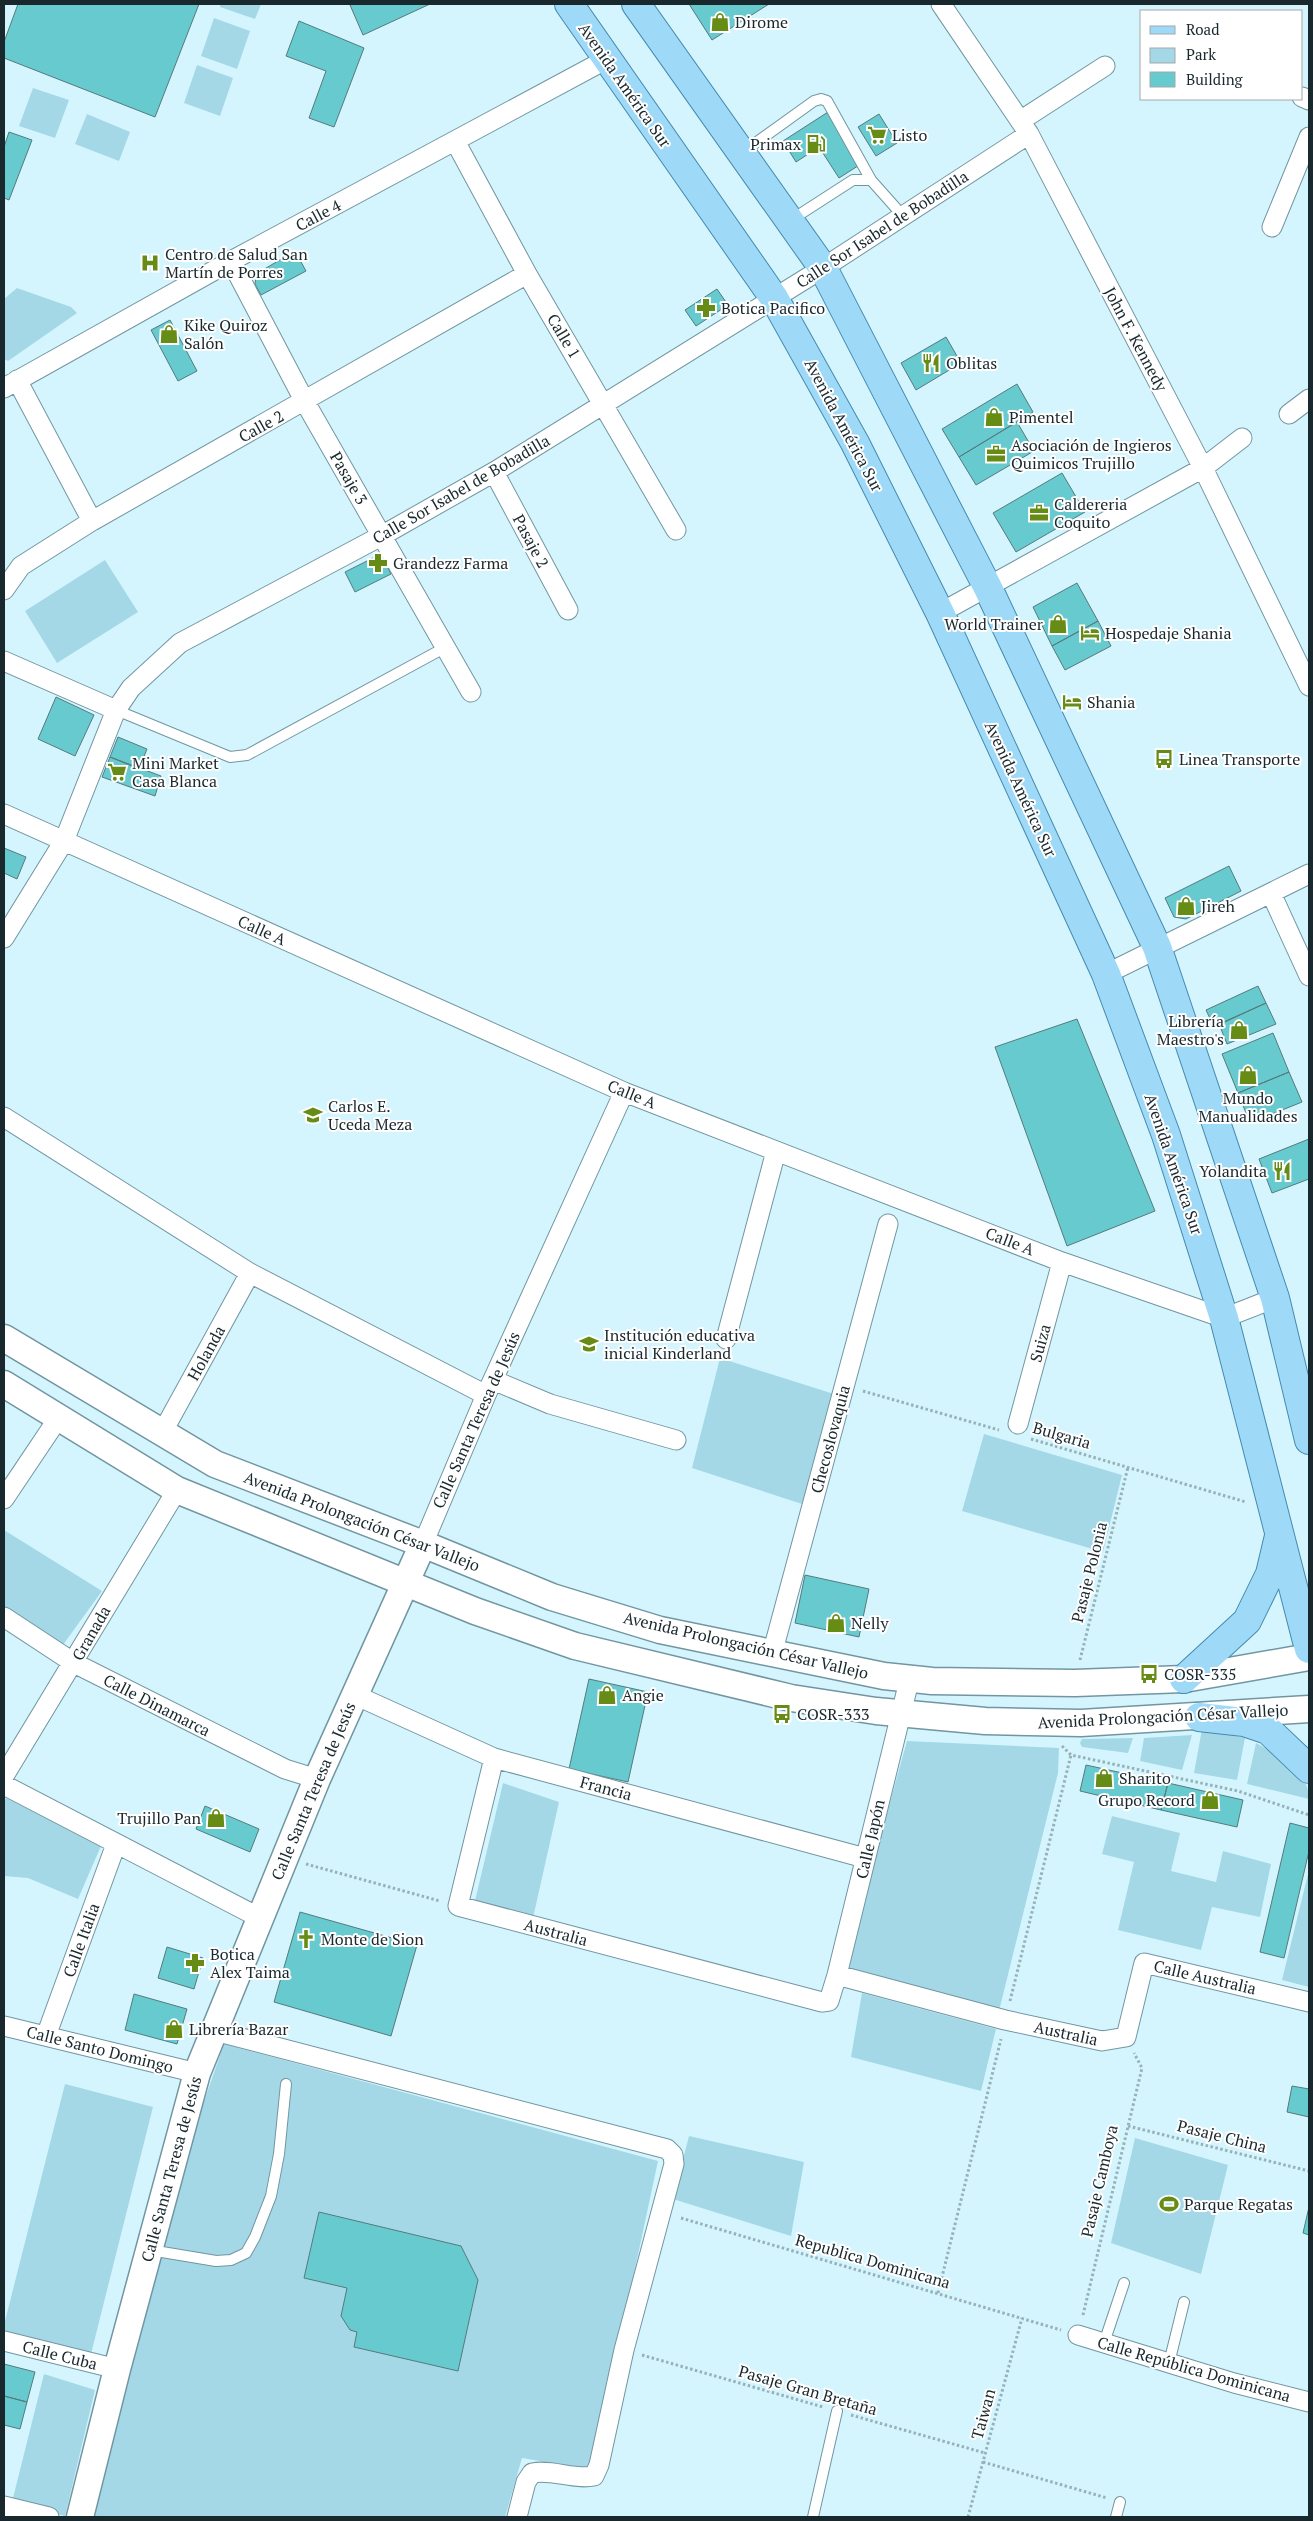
<svg xmlns="http://www.w3.org/2000/svg" width="1313" height="2521" font-family="'PT Serif',serif">
<style>
.green{fill:#a4d8e7}
.building{fill:#67cace;stroke:#547b7d}
.lines{fill:none;stroke-linecap:round;stroke-linejoin:round}
.lane-casing{stroke:#7196a1;stroke-width:12}
.street-casing{stroke:#7196a1;stroke-width:21}
.secondary-casing{stroke:#7196a1;stroke-width:29}
.primary-casing{stroke:#458aae;stroke-width:30}
.path{stroke:#96b1b8;stroke-width:3;stroke-dasharray:2.5 2.5;stroke-linecap:butt}
.lane{stroke:#fff;stroke-width:10}
.street{stroke:#fff;stroke-width:19}
.secondary{stroke:#fff;stroke-width:26}
.primary{stroke:#9ed9f8;stroke-width:28}
.labels{text-anchor:middle;stroke-width:4;stroke-linejoin:round;paint-order:stroke}
.poi-label{font-size:16px;fill:#19282d;stroke:#fff;text-anchor:start}
.street-label{font-size:16px;fill:#19282d;stroke:#fff}
</style>
<rect width="100%" height="100%" fill="#d5f5fe"/>
<!-- green -->
<path class="green" d="M220,4H261L255,19L220,7Z
M214,18L250,31L237,69L201,56Z
M197,65L233,78L220,116L184,103Z
M33,88L69,100L55,138L19,126Z
M87,114L130,132L119,161L75,144Z
M17,288L71,307L77,313L8,361L4,359V299Z
M105,560L138,612L57,663L25,611Z
M720,1358L834,1394L802,1504L692,1468Z
M984,1434L1122,1475L1103,1552L962,1511Z
M4,1530L102,1591L60,1649L4,1616Z
M1202,1729L1245,1738L1237,1780L1194,1773Z
M1192,1735L1182,1770L1140,1761L1144,1738Z
M1133,1738L1128,1753L1082,1747L1080,1743L1082,1739Z
M907,1741L1059,1748L1058,1773L999,2011L843,1971Z
M1256,1743C1278,1755 1309,1771 1309,1799L1247,1784Z
M503,1783L559,1802L533,1918L474,1905Z
M6,1798L101,1846L78,1899L28,1878L4,1876V1801Z
M1112,1816L1180,1833L1171,1871L1216,1882L1223,1851L1271,1864L1260,1917L1212,1907L1201,1950L1118,1930L1134,1862L1102,1854Z
M1309,1870V1987L1282,1980Z
M862,1993L996,2029L981,2091L851,2057Z
M224,2044L658,2161L592,2470L522,2458L505,2517H91L199,2116Z
M65,2084L153,2107L90,2358L4,2335V2325Z
M689,2136L804,2162L791,2236L673,2199Z
M1135,2138L1228,2165L1201,2274L1111,2243Z
M44,2374L95,2390L65,2516L12,2502Z"/>
<!-- building -->
<path class="building" d="M18,4H199L155,117L4,58V42Z
M353,4H430L363,35L350,5Z
M689,4H769L712,40Z
M299,21L364,48L334,127L309,118L326,71L286,56Z
M828,112L861,164L839,178L819,147L796,162L783,141Z
M879,114L897,143L876,156L858,127Z
M9,132L32,140L9,200L4,198V147Z
M295,251L306,271L261,295L255,284L256,276L261,271Z
M717,289L728,305L696,326L685,310Z
M170,320L197,371L178,381L151,330Z
M946,337L961,363L916,390L901,363Z
M1017,384L1033,412L959,457L942,429Z
M1017,422L1034,451L976,485L959,457Z
M1062,473L1085,512L1016,552L993,513Z
M381,554L391,574L355,592L345,572Z
M1077,583L1098,621L1052,646L1033,607Z
M1098,621L1111,646L1065,670L1052,646Z
M56,697L94,715L75,756L38,739Z
M118,737L147,749L139,769L110,757Z
M110,757L161,776L155,796L102,777Z
M4,848L26,857L17,879L4,873Z
M1229,866L1241,891L1186,919L1174,917L1165,898Z
M1258,986L1266,1003L1214,1027L1206,1010Z
M1266,1003L1276,1024L1227,1044L1219,1024Z
M1077,1019L1155,1211L1067,1246L995,1047Z
M1273,1033L1289,1072L1238,1093L1222,1054Z
M1289,1072L1302,1102L1250,1123L1238,1093Z
M1309,1139V1179L1272,1193L1259,1159Z
M805,1575L869,1589L859,1637L795,1623Z
M589,1679L648,1692L628,1782L569,1769Z
M1086,1765L1168,1783L1161,1810L1080,1791Z
M1168,1783L1243,1800L1237,1827L1161,1810Z
M205,1806L259,1829L250,1852L196,1829Z
M1290,1823L1309,1828V1851L1284,1958L1260,1952Z
M300,1912L417,1945L391,2036L274,2002Z
M167,1947L203,1958L194,1989L158,1978Z
M134,1994L187,2009L177,2044L125,2030Z
M1292,2086L1309,2089V2117L1287,2112Z
M1309,2207V2235L1303,2233Z
M319,2212L461,2246L478,2280L458,2371L354,2347L357,2332L350,2330L341,2316L347,2288L304,2278Z
M4,2364L35,2372L27,2402L4,2396Z
M4,2396L27,2402L20,2429L4,2425Z"/>
<g class="lines">
<!-- lane casing -->
<g class="lane-casing">
<path id="lane" d="M743,152L814,101L821,99L827,101L871,180
M791,220L853,180H871L903,216
M116,710L230,757L247,755L446,647
M150,2250L216,2261L231,2260L246,2253L255,2237L271,2196L279,2154L286,2084
M1104,2343L1124,2283
M1169,2363L1184,2302
M813,2517L837,2411
M1116,2517L1120,2502"/>
</g>
<!-- street casing -->
<g class="street-casing">
<path id="street" d="M941,4L1029,134L1203,468L1309,686
M1302,97L1309,100
M1020,121L1105,66
M455,141L527,274L676,530
M1272,227L1309,137
M231,261L305,402L471,692
M17,380L92,521
M4,388L231,261L607,59
M1289,414L1309,399
M494,472L568,610
M4,590L21,566L92,521L527,274
M940,613L1203,468L1242,438
M4,661L116,710
M4,814L624,1092L1062,1262L1224,1318L1275,1298
M1271,893L1309,976
M4,938L64,841L116,710L131,688L180,643L383,535L494,472L823,268L1029,134
M1106,974L1309,874
M4,1117L250,1273L486,1395
M726,1339L776,1151
M493,1380L550,1404L676,1440
M1018,1424L1062,1262
M162,1433L250,1273
M4,1499L59,1417
M423,1544L486,1395L624,1092
M4,1617L74,1663L285,1769L317,1779
M772,1654L888,1224
M355,1695L494,1758L865,1858
M494,1758L458,1906L822,2002L829,2001L837,1975L910,1677
M4,1776L177,1490
M4,1785L260,1918
M837,1975L1005,2020L1102,2041L1126,2037L1144,1963L1309,2002
M4,2026L197,2073
M215,2031L667,2149L673,2155L674,2164L624,2350L599,2465L594,2476C573,2480 553,2469 532,2473L526,2482L517,2517
M46,2036L116,1844
M1078,2335L1234,2383L1309,2402
M4,2341L117,2369
M4,2506L49,2517"/>
</g>
<!-- secondary casing -->
<g class="secondary-casing">
<path id="secondary" d="M4,1338L215,1464L423,1544L552,1597L660,1630L884,1676L932,1681L1075,1683L1184,1679L1309,1657
M4,1384L177,1490L475,1611L575,1646L791,1698L876,1711L985,1721L1081,1723L1309,1709
M80,2517L117,2369L197,2073L317,1779L423,1544"/>
</g>
<!-- primary casing -->
<g class="primary-casing">
<path id="primary" d="M569,4L774,298L855,443L940,613L1106,974L1166,1135L1224,1318L1309,1649
M636,4L823,268L988,588L1157,947L1275,1298L1309,1440
M1184,1679L1247,1621L1270,1574L1279,1536
M1199,1717L1244,1722L1268,1730L1309,1769"/>
</g>
<!-- path -->
<path class="path" d="M863,1391L999,1430
M1031,1439L1246,1502
M1080,1660L1128,1467
M1062,1746L1071,1755L1238,1791L1309,1815
M306,1864L440,1901
M1010,2001L1071,1755
M1128,2126L1309,2171
M681,2218L1061,2330
M938,2293L1001,2039
M1083,2315L1142,2068L1134,2053
M642,2355L823,2407
M851,2415L985,2453
M983,2462L1107,2498
M968,2517L1022,2318"/>
<!-- lane -->
<use href="#lane" class="lane"/>
<!-- street -->
<use href="#street" class="street"/>
<!-- secondary -->
<use href="#secondary" class="secondary"/>
<!-- primary -->
<use href="#primary" class="primary"/>
</g>
<!-- icons -->
<defs>
<g id="shop-bare" transform="scale(1.5)"><path d="M-5-2.5h2.3a2.7 3.5 0 0 1 5.4 0H5L5.5 6h-11ZM-1.5-2.5h3a1.5 2.3 0 0 0-3 0Z" fill="#678c15" stroke="#fff" stroke-width="2.5" paint-order="stroke"/></g>
<g id="supermarket-bare" transform="scale(1.5)"><path d="M-6-5.5h2.5l.6 2H6L4.5 2H-2.5L-4.4-4H-6ZM-1.5 3.2a1.3 1.3 0 1 0 .1 0ZM3 3.2a1.3 1.3 0 1 0 .1 0Z" fill="#678c15" stroke="#fff" stroke-width="2.5" paint-order="stroke"/></g>
<g id="fuel-bare" transform="scale(1.5)"><path d="M-5.5-6h7V0h2V4h1.3V-2.5L3-4.5l.8-.8L6-3V5H2.5V1h-1V6h-7ZM-4.2-4.7v3.2H.2V-4.7Z" fill="#678c15" stroke="#fff" stroke-width="2.5" paint-order="stroke"/></g>
<g id="hospital-bare" transform="scale(1.5)"><path d="M-5-5h3v3.5h4V-5h3V5h-3V1.5h-4V5h-3Z" fill="#678c15" stroke="#fff" stroke-width="2.5" paint-order="stroke"/></g>
<g id="pharmacy-bare" transform="scale(1.5)"><path d="M-2-6h4v4h4v4h-4v4h-4v-4h-4v-4h4Z" fill="#678c15" stroke="#fff" stroke-width="2.5" paint-order="stroke"/></g>
<g id="restaurant-bare" transform="scale(1.5)"><path d="M-5-6h1v4h1v-4h1v4h1v-4h1v5L-1.5 .5V6h-2V.5L-5-1ZM5-6V6H3V1.5H1.5Q1.5-4 5-6Z" fill="#678c15" stroke="#fff" stroke-width="2.5" paint-order="stroke"/></g>
<g id="office-bare" transform="scale(1.5)"><path d="M-6-3h4V-5.5h4V-3h4V5H-6ZM-1-4.5V-3h2v-1.5ZM-6 0V1H6V0Z" fill="#678c15" stroke="#fff" stroke-width="2.5" paint-order="stroke"/></g>
<g id="hotel-bare" transform="scale(1.5)"><path d="M-6-4.5h1.5V1H6V5H4.5V3h-9V5H-6ZM-4 0a1.8 1.8 0 1 1 3.6 0ZM.5 0V-2.5h3Q6-2.5 6 0Z" fill="#678c15" stroke="#fff" stroke-width="2.5" paint-order="stroke"/></g>
<g id="bus-bare" transform="scale(1.5)"><path d="M-5-6H5V4H4V6H2V4H-2V6H-4V4H-5ZM-3.5-4V0h7V-4ZM-3.5 1.2v1.5H-2V1.2ZM2 1.2v1.5H3.5V1.2Z" fill="#678c15" stroke="#fff" stroke-width="2.5" paint-order="stroke"/></g>
<g id="school-bare" transform="scale(1.5)"><path d="M0-5L7-2L0 1L-7-2ZM-4 1L0 2.5L4 1V4Q0 6-4 4Z" fill="#678c15" stroke="#fff" stroke-width="2.5" paint-order="stroke"/></g>
<g id="church-bare" transform="scale(1.5)"><path d="M-1.2-6h2.4v3.5h3.3v2.4h-3.3V6h-2.4V-.1h-3.3v-2.4h3.3Z" fill="#678c15" stroke="#fff" stroke-width="2.5" paint-order="stroke"/></g>
<g id="stadium-bare" transform="scale(1.5)"><path d="M0-5a6.5 5 0 1 0 0 10a6.5 5 0 1 0 0-10ZM-3.5-1.8h7v3.6h-7Z" fill="#678c15" stroke="#fff" stroke-width="2.5" paint-order="stroke"/></g>
</defs>
<g fill-rule="evenodd">
<use href="#shop-bare" x="720" y="22"/>
<use href="#supermarket-bare" x="877" y="135"/>
<use href="#fuel-bare" x="816" y="144"/>
<use href="#hospital-bare" x="150" y="263"/>
<use href="#pharmacy-bare" x="706" y="308"/>
<use href="#shop-bare" x="169" y="334"/>
<use href="#restaurant-bare" x="931" y="363"/>
<use href="#shop-bare" x="994" y="417"/>
<use href="#office-bare" x="996" y="454"/>
<use href="#office-bare" x="1039" y="513"/>
<use href="#pharmacy-bare" x="378" y="563"/>
<use href="#shop-bare" x="1058" y="624"/>
<use href="#hotel-bare" x="1090" y="633"/>
<use href="#hotel-bare" x="1072" y="702"/>
<use href="#bus-bare" x="1164" y="759"/>
<use href="#supermarket-bare" x="117" y="772"/>
<use href="#shop-bare" x="1186" y="906"/>
<use href="#shop-bare" x="1239" y="1030"/>
<use href="#shop-bare" x="1248" y="1075"/>
<use href="#school-bare" x="313" y="1115"/>
<use href="#restaurant-bare" x="1282" y="1171"/>
<use href="#school-bare" x="589" y="1344"/>
<use href="#shop-bare" x="836" y="1623"/>
<use href="#bus-bare" x="1149" y="1674"/>
<use href="#shop-bare" x="607" y="1695"/>
<use href="#bus-bare" x="782" y="1714"/>
<use href="#shop-bare" x="1104" y="1778"/>
<use href="#shop-bare" x="1210" y="1800"/>
<use href="#shop-bare" x="216" y="1818"/>
<use href="#church-bare" x="306" y="1939"/>
<use href="#pharmacy-bare" x="195" y="1963"/>
<use href="#shop-bare" x="174" y="2029"/>
<use href="#stadium-bare" x="1169" y="2204"/>
</g>
<g class="labels">
<!-- poi labels -->
<g class="poi-label">
<text x="735" y="28">Dirome</text>
<text x="892" y="141">Listo</text>
<text x="801" y="150" text-anchor="end">Primax</text>
<text x="165" y="260">Centro de Salud San<tspan x="165" dy="18">Martín de Porres</tspan></text>
<text x="721" y="314">Botica Pacifico</text>
<text x="184" y="331">Kike Quiroz<tspan x="184" dy="18">Salón</tspan></text>
<text x="946" y="369">Oblitas</text>
<text x="1009" y="423">Pimentel</text>
<text x="1011" y="451">Asociación de Ingieros<tspan x="1011" dy="18">Quimicos Trujillo</tspan></text>
<text x="1054" y="510">Caldereria<tspan x="1054" dy="18">Coquito</tspan></text>
<text x="393" y="569">Grandezz Farma</text>
<text x="1043" y="630" text-anchor="end">World Trainer</text>
<text x="1105" y="639">Hospedaje Shania</text>
<text x="1087" y="708">Shania</text>
<text x="1179" y="765">Linea Transporte</text>
<text x="132" y="769">Mini Market<tspan x="132" dy="18">Casa Blanca</tspan></text>
<text x="1201" y="912">Jireh</text>
<text x="1224" y="1027" text-anchor="end">Librería<tspan x="1224" dy="18">Maestro's</tspan></text>
<text x="1248" y="1104" text-anchor="middle">Mundo<tspan x="1248" dy="18">Manualidades</tspan></text>
<text x="328" y="1112">Carlos E.<tspan x="328" dy="18">Uceda Meza</tspan></text>
<text x="1267" y="1177" text-anchor="end">Yolandita</text>
<text x="604" y="1341">Institución educativa<tspan x="604" dy="18">inicial Kinderland</tspan></text>
<text x="851" y="1629">Nelly</text>
<text x="1164" y="1680">COSR-335</text>
<text x="622" y="1701">Angie</text>
<text x="797" y="1720">COSR-333</text>
<text x="1119" y="1784">Sharito</text>
<text x="1195" y="1806" text-anchor="end">Grupo Record</text>
<text x="201" y="1824" text-anchor="end">Trujillo Pan</text>
<text x="321" y="1945">Monte de Sion</text>
<text x="210" y="1960">Botica<tspan x="210" dy="18">Alex Taima</tspan></text>
<text x="189" y="2035">Librería Bazar</text>
<text x="1184" y="2210">Parque Regatas</text>
</g>
<!-- street labels -->
<g class="street-label">
<text transform="translate(625 85) rotate(55)" y="6">Avenida América Sur</text>
<text transform="translate(318 215) rotate(-28)" y="6">Calle 4</text>
<text transform="translate(882 229) rotate(-33)" y="6">Calle Sor Isabel de Bobadilla</text>
<text transform="translate(564 336) rotate(59)" y="6">Calle 1</text>
<text transform="translate(1136 339) rotate(62)" y="6">John F. Kennedy</text>
<text transform="translate(844 425) rotate(62)" y="6">Avenida América Sur</text>
<text transform="translate(261 426) rotate(-29)" y="6">Calle 2</text>
<text transform="translate(349 478) rotate(60)" y="6">Pasaje 3</text>
<text transform="translate(461 489) rotate(-30)" y="6">Calle Sor Isabel de Bobadilla</text>
<text transform="translate(531 541) rotate(62)" y="6">Pasaje 2</text>
<text transform="translate(1021 789) rotate(65)" y="6">Avenida América Sur</text>
<text transform="translate(262 930) rotate(24)" y="6">Calle A</text>
<text transform="translate(632 1094) rotate(22)" y="6">Calle A</text>
<text transform="translate(1174 1164) rotate(71)" y="6">Avenida América Sur</text>
<text transform="translate(1010 1241) rotate(21)" y="6">Calle A</text>
<text transform="translate(1040 1343) rotate(-75)" y="6">Suiza</text>
<text transform="translate(206 1353) rotate(-61)" y="6">Holanda</text>
<text transform="translate(476 1420) rotate(-66)" y="6">Calle Santa Teresa de Jesús</text>
<text transform="translate(1062 1435) rotate(16)" y="6">Bulgaria</text>
<text transform="translate(830 1439) rotate(-75)" y="6">Checoslovaquia</text>
<text transform="translate(362 1521) rotate(21)" y="6">Avenida Prolongación César Vallejo</text>
<text transform="translate(1089 1572) rotate(-76)" y="6">Pasaje Polonia</text>
<text transform="translate(91 1633) rotate(-60)" y="6">Granada</text>
<text transform="translate(746 1645) rotate(13)" y="6">Avenida Prolongación César Vallejo</text>
<text transform="translate(157 1705) rotate(27)" y="6">Calle Dinamarca</text>
<text transform="translate(1163 1716) rotate(-3)" y="6">Avenida Prolongación César Vallejo</text>
<text transform="translate(606 1788) rotate(15)" y="6">Francia</text>
<text transform="translate(313 1791) rotate(-67)" y="6">Calle Santa Teresa de Jesús</text>
<text transform="translate(870 1839) rotate(-77)" y="6">Calle Japón</text>
<text transform="translate(556 1932) rotate(15)" y="6">Australia</text>
<text transform="translate(81 1940) rotate(-70)" y="6">Calle Italia</text>
<text transform="translate(1205 1977) rotate(13)" y="6">Calle Australia</text>
<text transform="translate(1066 2033) rotate(12)" y="6">Australia</text>
<text transform="translate(100 2049) rotate(14)" y="6">Calle Santo Domingo</text>
<text transform="translate(1222 2136) rotate(14)" y="6">Pasaje China</text>
<text transform="translate(171 2169) rotate(-75)" y="6">Calle Santa Teresa de Jesús</text>
<text transform="translate(1099 2181) rotate(-77)" y="6">Pasaje Camboya</text>
<text transform="translate(873 2261) rotate(16)" y="6">Republica Dominicana</text>
<text transform="translate(60 2355) rotate(14)" y="6">Calle Cuba</text>
<text transform="translate(1194 2369) rotate(16)" y="6">Calle República Dominicana</text>
<text transform="translate(808 2390) rotate(16)" y="6">Pasaje Gran Bretaña</text>
<text transform="translate(983 2414) rotate(-75)" y="6">Taiwan</text>
</g>
</g>
<!-- border -->
<rect width="1313" height="2521" fill="none" stroke="#19282d" stroke-width="10"/>
<!-- legend -->
<rect x="1140" y="10" width="162" height="90" fill="#ffffff" stroke="#a3a9ab"/>
<rect x="1150" y="26" width="25" height="8" fill="#9ed9f8" stroke="#a3a9ab"/>
<text x="1186" y="35" font-size="15" fill="#19282d">Road</text>
<rect x="1150" y="48" width="25" height="15" fill="#a4d8e7" stroke="#a3a9ab"/>
<text x="1186" y="60" font-size="15" fill="#19282d">Park</text>
<rect x="1150" y="72" width="25" height="15" fill="#67cace" stroke="#a3a9ab"/>
<text x="1186" y="85" font-size="15" fill="#19282d">Building</text>
</svg>
